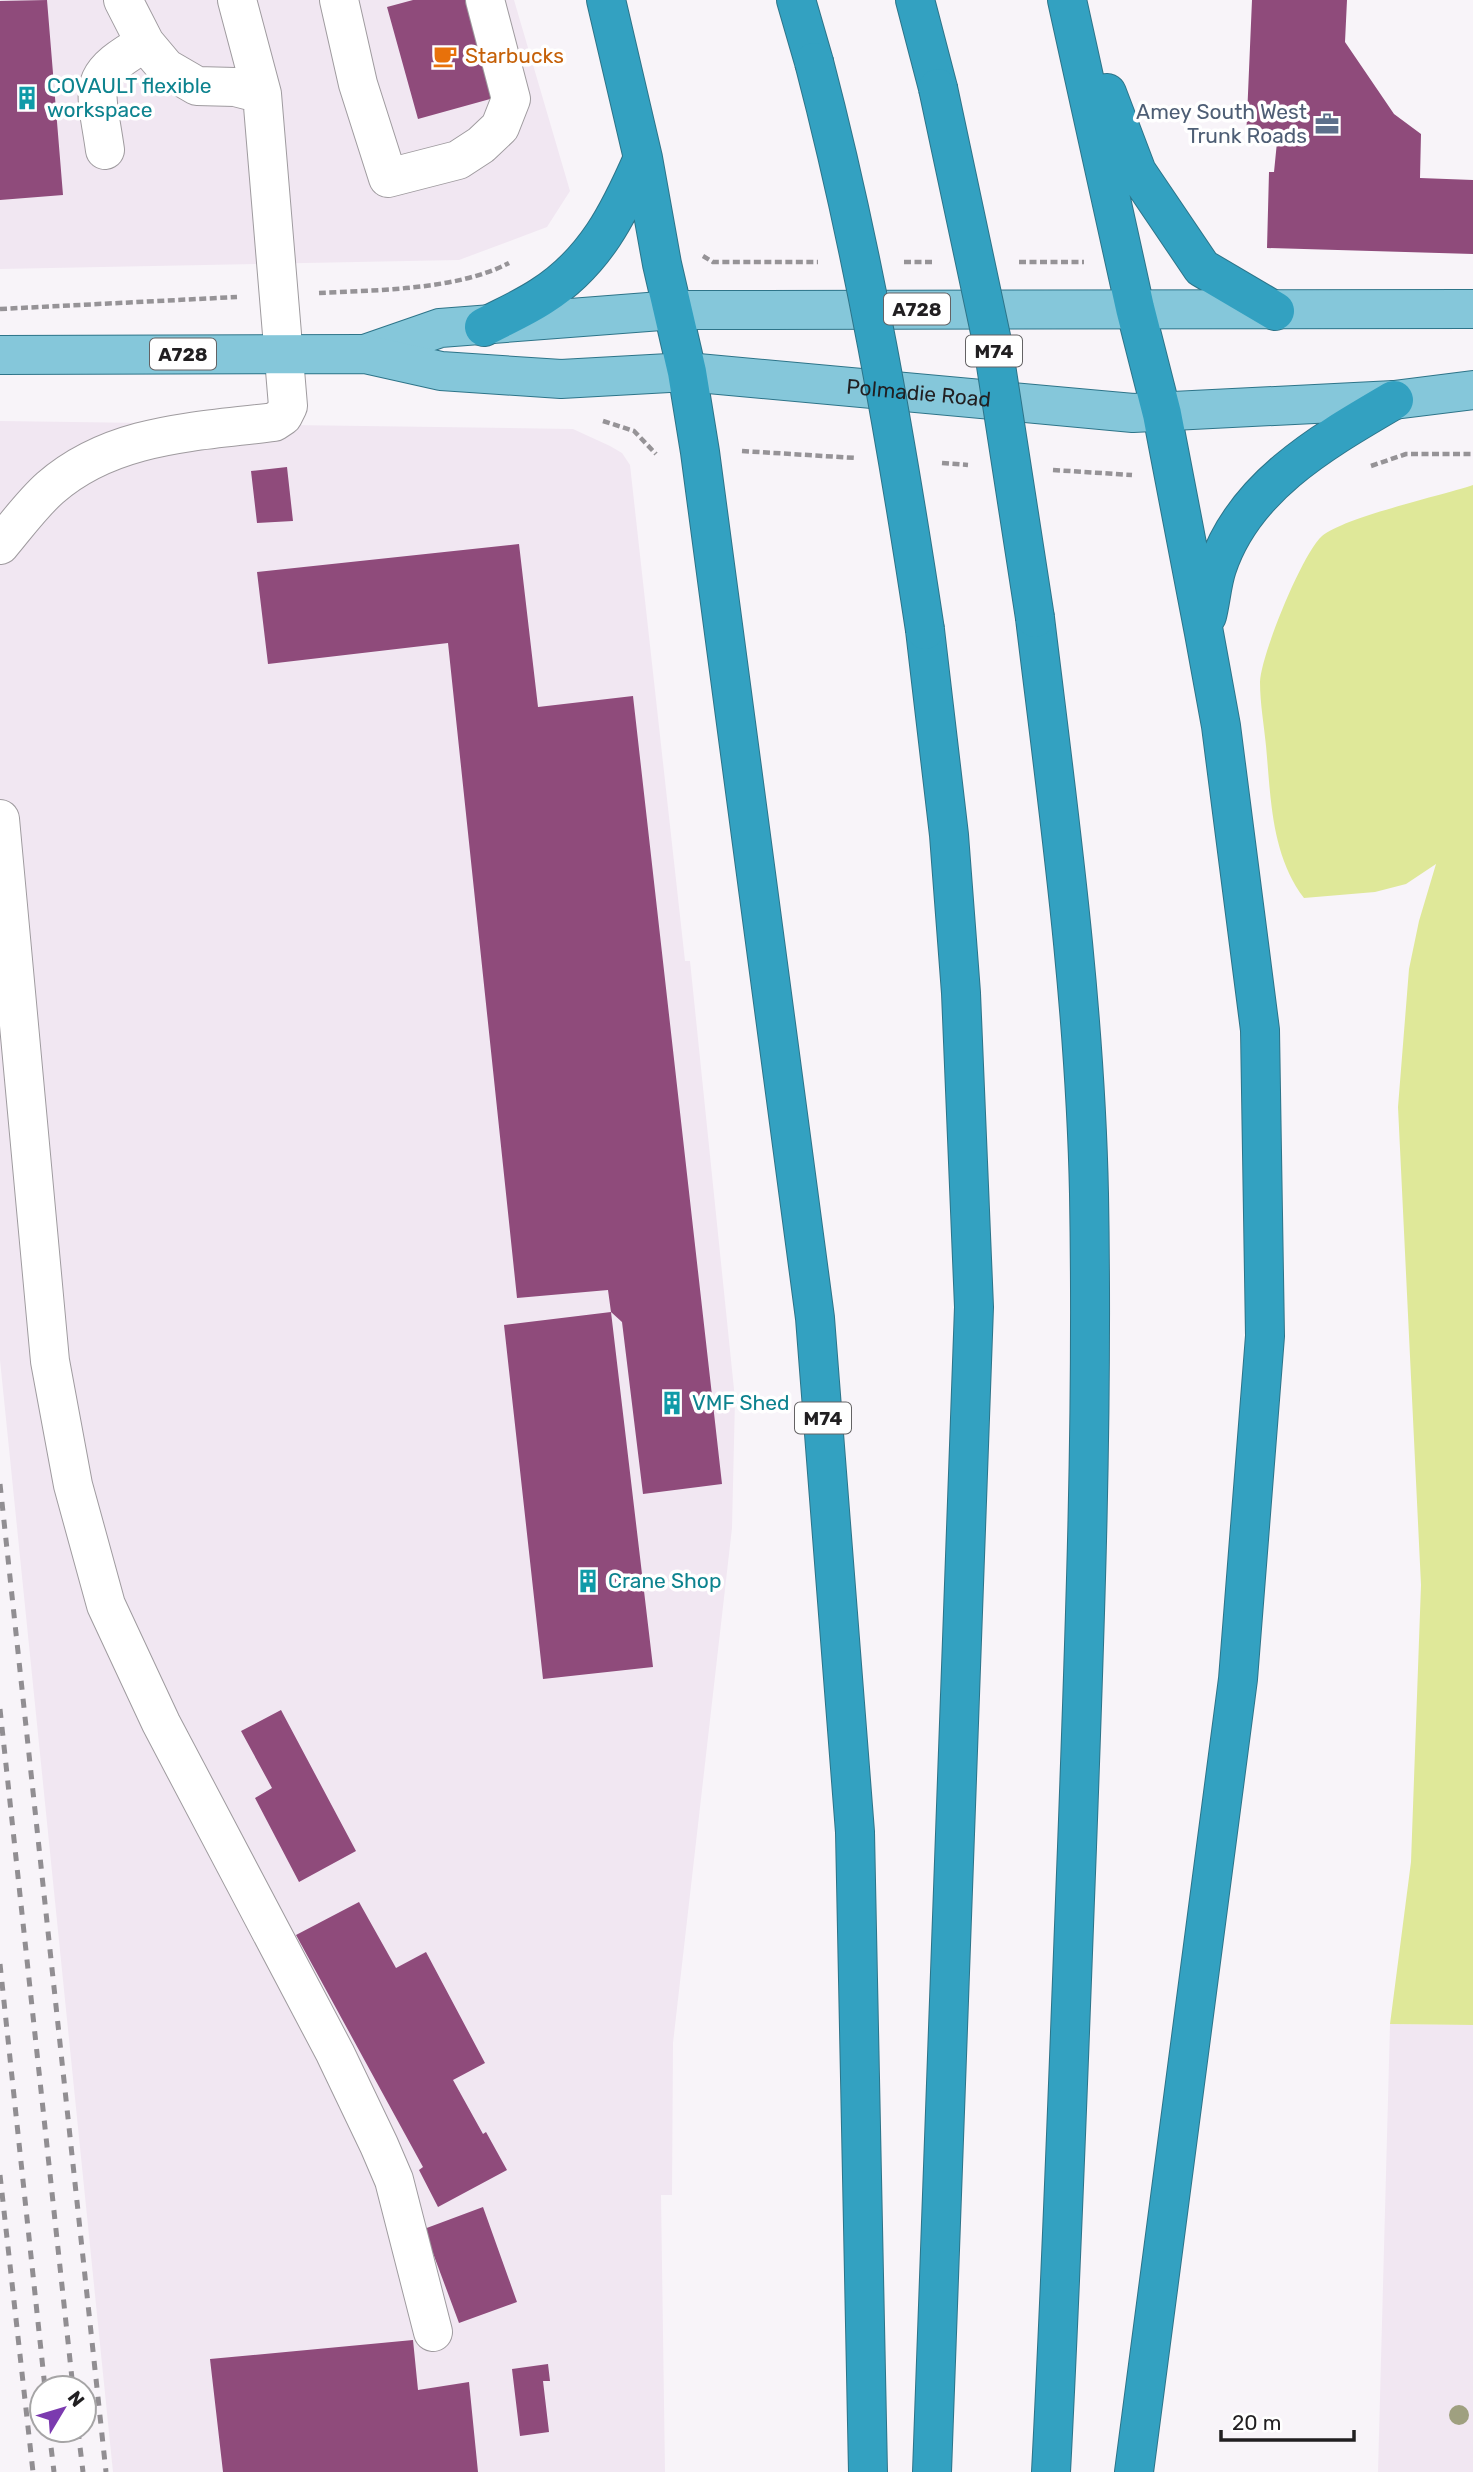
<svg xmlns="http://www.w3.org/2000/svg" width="1473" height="2472" font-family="Rubik,sans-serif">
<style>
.built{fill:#f1e7f2}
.green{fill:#dfe899}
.building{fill:#8f4b7b}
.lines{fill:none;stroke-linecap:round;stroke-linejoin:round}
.minor-casing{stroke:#9f9b9f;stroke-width:40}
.major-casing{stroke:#2d7489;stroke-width:40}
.highway-casing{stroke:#2d7489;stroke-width:40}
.path{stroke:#969397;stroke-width:4.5;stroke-dasharray:7 3.5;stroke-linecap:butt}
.minor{stroke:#fff;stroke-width:38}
.major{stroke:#85c7da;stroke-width:38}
.highway{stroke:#33a1c1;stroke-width:38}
.rail{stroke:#918e92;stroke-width:5;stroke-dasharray:9 9;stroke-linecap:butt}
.highway-bridge-casing{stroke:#2d7489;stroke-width:40;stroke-linecap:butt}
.highway-bridge{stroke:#33a1c1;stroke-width:38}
.tree{fill:#9fa080}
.labels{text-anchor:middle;stroke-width:7;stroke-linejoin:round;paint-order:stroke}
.shield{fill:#fff;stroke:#646264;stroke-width:2}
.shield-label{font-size:19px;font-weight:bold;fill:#211f21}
.food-label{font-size:21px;fill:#c56008;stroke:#fff;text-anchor:start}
.culture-label{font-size:21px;fill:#0d838f;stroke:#fff;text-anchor:start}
.service-label{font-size:21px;fill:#4e5e75;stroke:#fff;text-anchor:end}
.street-label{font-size:21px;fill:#211f21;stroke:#fff}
</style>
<rect width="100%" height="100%" fill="#f8f4f9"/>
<!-- built -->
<path class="built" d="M0,0H514L570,191L547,227L459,260L0,269Z
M0,421L573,429L610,446L622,453L630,465L685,961H690L735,1399L732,1528L673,2043L672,2195H661L665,2472H113L0,1360Z
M1390,2024L1473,2025V2472H1378Z"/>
<!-- green -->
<path class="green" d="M1473,485V2025L1390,2024L1411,1862L1421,1585L1398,1107L1409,969L1419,921L1436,864L1406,884L1375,892L1304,898C1271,854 1271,799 1266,746C1264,725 1260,703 1260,682C1261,655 1302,554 1322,536C1345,517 1440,496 1473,485Z"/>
<!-- building -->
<path class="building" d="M47,0L63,195L0,200V1Z
M413,0H474L501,96L418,119L387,7Z
M1252,0H1347L1345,42L1394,114L1421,134L1420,178L1473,180V254L1267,248L1269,172H1274L1277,142L1246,140Z
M287,467L293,521L257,523L251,471Z
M519,544L538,707L633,696L722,1484L643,1494L622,1322L611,1312L653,1667L543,1679L504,1325L611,1312L608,1290L517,1298L448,643L268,664L257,572Z
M281,1710L356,1851L299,1882L255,1798L272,1788L241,1731Z
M359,1902L396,1968L426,1952L485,2063L453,2080L483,2134L486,2132L507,2170L438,2207L419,2170L423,2167L296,1935Z
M483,2207L517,2302L459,2323L424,2229Z
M413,2340L418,2390L469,2382L478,2472H223L210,2359Z
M548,2364L550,2381H543L549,2432L520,2436L512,2369Z"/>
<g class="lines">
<!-- minor casing -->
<g class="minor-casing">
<path id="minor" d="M123,0L145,43L166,68L197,86L235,87L262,94
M339,0L358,84L388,178L458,160L481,145L500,127L511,99L485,0
M105,150C96,86 84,78 145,43
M0,545C16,526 32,504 50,488C113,433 196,432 274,422L283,416L288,406L262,94L237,0
M0,819L50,1361L73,1485L106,1605L161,1723L335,2053L379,2145L394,2180L433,2332"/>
</g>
<!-- major casing -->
<g class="major-casing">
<g id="major">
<path d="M365,354L440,328L674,310L1473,309"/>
<path id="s1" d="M0,355L365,354L441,371L561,379L687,372L1133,413L1394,400L1473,390"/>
</g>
</g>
<!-- highway casing -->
<g class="highway-casing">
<path id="highway" d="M606,0L643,158L662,264L687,372L700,452L815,1318L855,1832L868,2472
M796,0L814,62
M915,0L938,88
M1067,0L1135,308L1162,414L1204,633L1221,726L1260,1030L1265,1336L1238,1679L1134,2472
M1107,93L1137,172L1202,268L1275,311
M484,327C503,317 524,308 542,296C595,262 619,213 643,158
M1207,616C1211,600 1212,583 1217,568C1244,486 1324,441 1394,400
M1035,618C1058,808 1085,1001 1089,1194C1093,1411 1085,1630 1077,1847C1069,2055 1062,2264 1051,2472
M925,630L949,835L961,993L974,1307L932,2472"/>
</g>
<!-- path -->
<path class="path" d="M703,256L713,262H818
M904,262H934
M1019,262H1084
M319,293C378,290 457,290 509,263
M0,309L237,297
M603,421L634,431L656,454
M742,451L856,458
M942,463L968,465
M1371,466L1406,454H1473
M1053,470L1132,475"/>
<!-- minor -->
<use href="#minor" class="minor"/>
<!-- major -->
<use href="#major" class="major"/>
<!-- highway -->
<use href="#highway" class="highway"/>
<!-- rail -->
<path class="rail" d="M0,1484L106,2472
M0,1709L73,2388
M0,1964L45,2388
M0,2175L33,2472
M49,2430L54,2472
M78,2430L83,2472"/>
<!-- highway-bridge casing -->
<g class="highway-bridge-casing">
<path id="highway-bridge" d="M814,62C863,249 896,439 925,630
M938,88L993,346L1035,618"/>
</g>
<!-- highway-bridge -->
<use href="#highway-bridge" class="highway-bridge"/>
</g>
<!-- trees -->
<circle class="tree" cx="1459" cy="2415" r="10"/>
<!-- icons -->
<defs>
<g id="cafe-bare" transform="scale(1.89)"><path d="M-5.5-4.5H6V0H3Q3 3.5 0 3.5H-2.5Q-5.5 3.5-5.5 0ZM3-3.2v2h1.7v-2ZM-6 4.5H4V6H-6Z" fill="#e8710a" stroke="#fff" stroke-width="2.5" paint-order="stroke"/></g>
<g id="building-bare" transform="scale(1.89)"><path d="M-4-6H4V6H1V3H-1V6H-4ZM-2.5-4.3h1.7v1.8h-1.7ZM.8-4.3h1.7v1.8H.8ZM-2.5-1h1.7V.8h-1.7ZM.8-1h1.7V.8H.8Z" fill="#0f9aa8" stroke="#fff" stroke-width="2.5" paint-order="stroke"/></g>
<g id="office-bare" transform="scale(1.89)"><path d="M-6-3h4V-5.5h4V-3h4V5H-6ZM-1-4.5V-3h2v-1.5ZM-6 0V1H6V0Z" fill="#5c6f8a" stroke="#fff" stroke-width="2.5" paint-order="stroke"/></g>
</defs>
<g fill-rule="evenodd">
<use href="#cafe-bare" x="445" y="56"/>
<use href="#building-bare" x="27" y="98"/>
<use href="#office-bare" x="1327" y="124"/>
<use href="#building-bare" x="672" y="1403"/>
<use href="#building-bare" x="588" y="1581"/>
</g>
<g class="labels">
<!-- shield labels -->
<g class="shield">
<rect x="884" y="293.5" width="66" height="31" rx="5"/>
<rect x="966" y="335.5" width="56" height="31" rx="5"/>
<rect x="150" y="338.5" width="66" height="31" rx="5"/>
<rect x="795" y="1402.5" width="56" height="31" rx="5"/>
</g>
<g class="shield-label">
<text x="917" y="316">A728</text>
<text x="994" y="358">M74</text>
<text x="183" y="361">A728</text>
<text x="823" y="1425">M74</text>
</g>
<!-- food labels -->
<g class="food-label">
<text x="465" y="63">Starbucks</text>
</g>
<!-- culture labels -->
<g class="culture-label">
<text x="47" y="93">COVAULT flexible<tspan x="47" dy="24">workspace</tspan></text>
<text x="692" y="1410">VMF Shed</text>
<text x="608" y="1588">Crane Shop</text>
</g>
<!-- service labels -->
<g class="service-label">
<text x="1307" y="119">Amey South West<tspan x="1307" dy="24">Trunk Roads</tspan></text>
</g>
<!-- street labels -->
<g class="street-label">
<text dy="7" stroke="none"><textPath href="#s1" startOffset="922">Polmadie Road</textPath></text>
</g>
</g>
<!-- north arrow -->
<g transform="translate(63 2409) rotate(52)"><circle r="33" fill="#ffffff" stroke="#a6a5a6" stroke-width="2"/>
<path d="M0-5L12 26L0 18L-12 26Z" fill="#7b3aaf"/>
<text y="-10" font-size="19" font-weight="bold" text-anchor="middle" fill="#211f21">N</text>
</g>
<!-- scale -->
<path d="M1221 2430v10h133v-10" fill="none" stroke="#211f21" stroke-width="3.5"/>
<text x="1232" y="2430" font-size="21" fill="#211f21" stroke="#ffffff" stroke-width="5" paint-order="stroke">20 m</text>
</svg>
